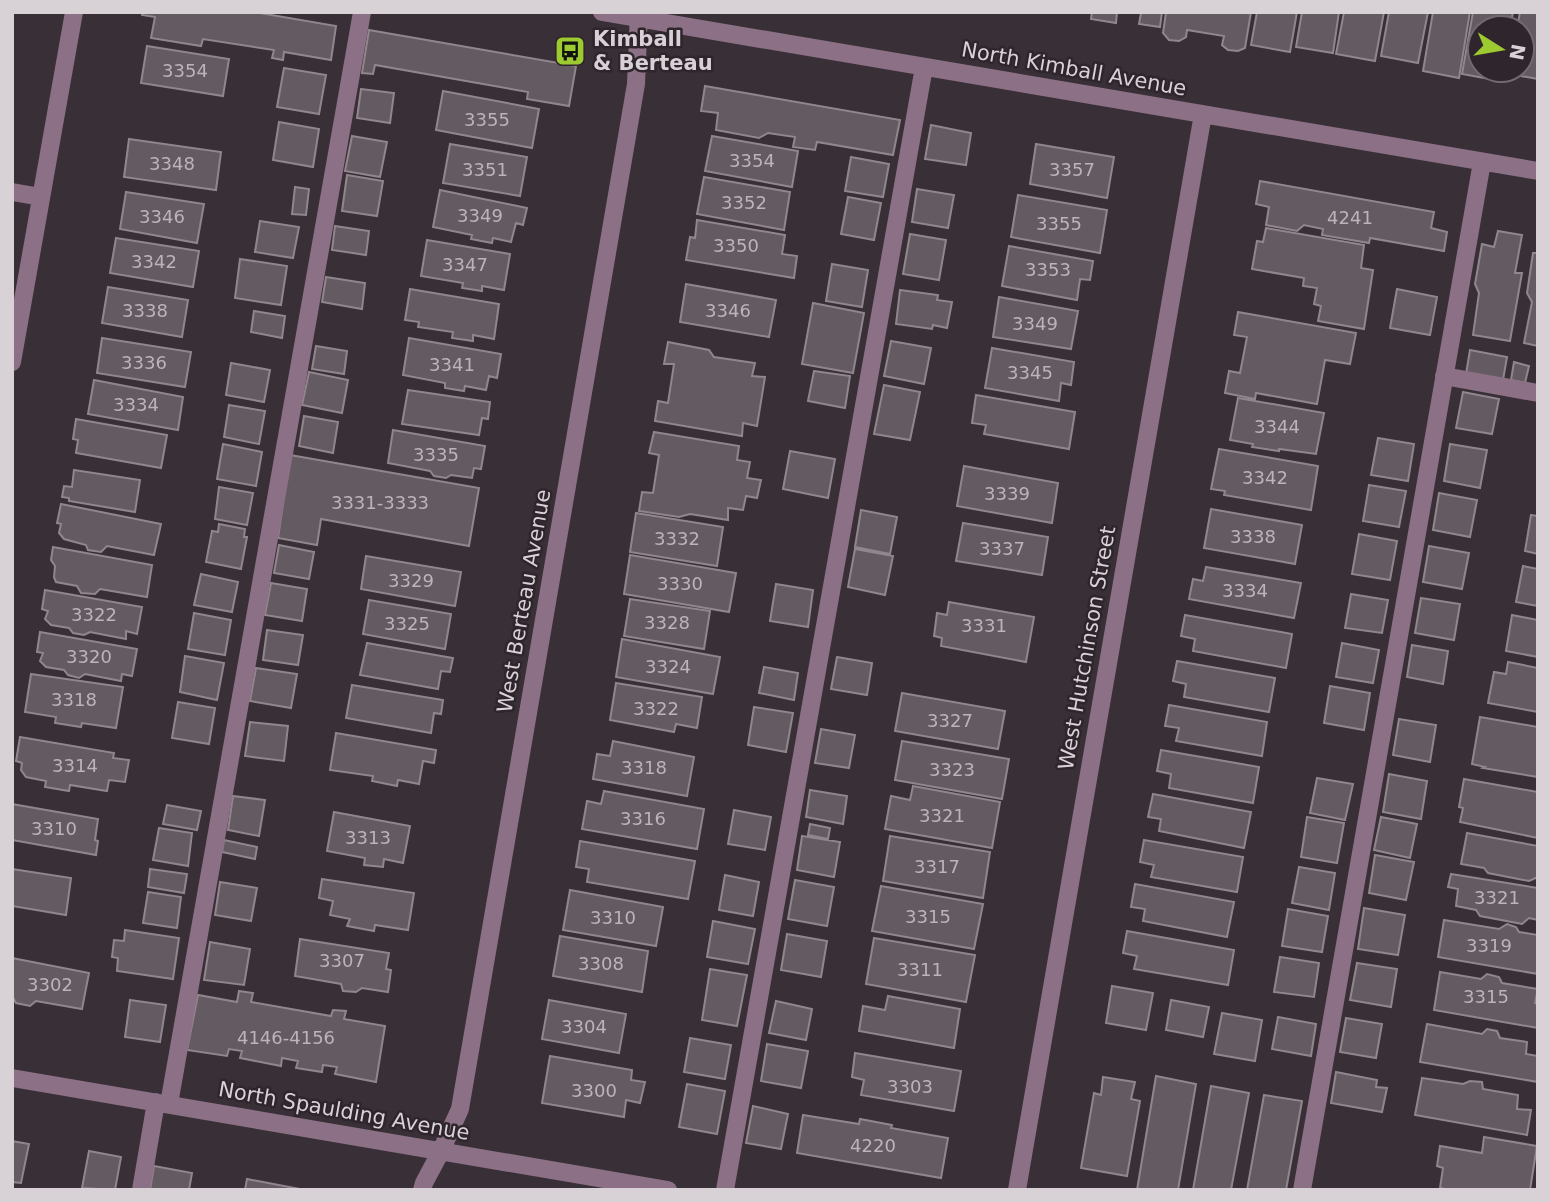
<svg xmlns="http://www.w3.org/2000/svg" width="1550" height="1202" font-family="'DejaVu Sans',sans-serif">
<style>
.building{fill:#645a62;stroke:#91868e;stroke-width:2}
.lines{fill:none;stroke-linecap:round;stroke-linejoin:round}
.minor{stroke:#8c7085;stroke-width:18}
.labels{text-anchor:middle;stroke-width:5;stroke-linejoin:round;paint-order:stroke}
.number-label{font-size:18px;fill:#bbb4ba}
.poi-label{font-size:21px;font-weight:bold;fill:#d8d2d7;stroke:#2f252c;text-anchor:start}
.street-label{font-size:21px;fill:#d8d2d7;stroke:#2f252c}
</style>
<rect width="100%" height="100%" fill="#392f37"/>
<!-- building -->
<path class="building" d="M142,12H254L336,26L331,60L284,52L283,60L272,58L274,50L203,39L201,46L151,38L155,17L142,15Z
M1092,12H1117L1116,23L1091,19Z
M1140,12H1162L1160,27L1139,24L1141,13Z
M1166,12H1251L1245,48L1238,51L1228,50L1222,45L1224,36L1187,30L1186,37L1179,41L1169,40L1163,33Z
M1257,12H1297L1290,52L1251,45Z
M1302,12H1339L1333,53L1296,47Z
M1344,12H1384L1375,61L1336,54Z
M1389,12H1428L1418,63L1381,56Z
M1433,12H1470L1459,78L1423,71Z
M1473,12H1513L1510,28H1480V70H1503L1501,81L1462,74Z
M1520,12H1538V79L1509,74L1510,70H1522V28H1517Z
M369,30L576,66L569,106L527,99L528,92L375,65L373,74L362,73Z
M147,46L229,59L223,96L141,83Z
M284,68L326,75L319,114L277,107Z
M705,86L900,120L893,155L817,142L815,150L793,147L795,137L768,133L759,138L716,130L718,113L701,111Z
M361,89L394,93L390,123L357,118Z
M443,91L539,109L532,148L436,130Z
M279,122L319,129L313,167L273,160Z
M931,125L971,133L966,165L925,159Z
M352,136L387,142L380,177L345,171Z
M712,136L798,151L792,187L705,171Z
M129,139L221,152L216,190L124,177Z
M450,144L527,157L520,196L443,183Z
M1036,144L1114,157L1107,198L1030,184Z
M851,157L889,164L883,197L845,191Z
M347,175L383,181L377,216L342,211Z
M704,177L790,192L784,230L697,214Z
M1260,181L1434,212L1431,228L1447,232L1444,251L1370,238L1369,243L1322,235L1323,229L1304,225L1297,231L1266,225L1269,207L1256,204Z
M295,187L309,189L306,215L292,214Z
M917,189L954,195L948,228L912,222Z
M440,190L527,208L523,225L516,223L511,242L493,238L492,243L471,239L472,235L433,227Z
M126,192L204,204L197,243L120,229Z
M1018,195L1107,210L1100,253L1011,237Z
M848,197L881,203L874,240L841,234Z
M697,220L785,235L782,254L797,256L794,278L686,260L690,237L695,238Z
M260,221L299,227L293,258L255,252Z
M335,226L369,231L366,255L332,250Z
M1266,228L1364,245L1361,268L1373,270L1364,329L1318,321L1321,306L1314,304L1317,288L1303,286L1304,278L1252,269L1257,241L1263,242Z
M1498,231L1522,235L1515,273H1522L1510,341L1473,335L1479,293L1475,284L1482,244L1494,247Z
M910,234L946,240L939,280L903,274Z
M116,238L199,251L193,287L110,273Z
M427,240L510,254L504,290L482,286V291L462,288L463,283L421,276Z
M1009,246L1093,261L1090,280L1080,279L1077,300L1002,286Z
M1533,253H1538V346L1524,343L1532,302L1527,293Z
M240,259L287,266L281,305L235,298Z
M832,264L868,270L862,307L826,301Z
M326,277L365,283L362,309L322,302Z
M686,284L776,300L769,337L680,322Z
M108,287L188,300L182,337L102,323Z
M410,289L499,304L494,339L473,335V341L452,338L453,332L418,327L419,322L405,320Z
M1397,289L1437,297L1430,335L1390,328Z
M900,290L938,295L937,300L952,302L947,328L933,325L932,329L896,324Z
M999,297L1078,311L1071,349L993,337Z
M813,303L864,313L853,373L802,364Z
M254,311L285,316L282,338L251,332Z
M1238,312L1356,333L1350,364L1325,360L1317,404L1256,393L1255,399L1225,393L1229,371L1240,373L1247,337L1234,335Z
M102,338L191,352L185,387L97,373Z
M409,338L501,354L497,378L489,376L486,390L465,386L464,391L445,388V383L403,375Z
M891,341L931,348L924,384L884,376Z
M668,342L709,350L714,357L755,363L752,376L765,377L757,426L743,423L742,436L655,421L658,401L668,403L674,364H664Z
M316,346L347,351L344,374L312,369Z
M992,348L1074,362L1071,385L1061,383L1059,401L985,388Z
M1470,350L1507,357L1503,380L1466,374Z
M1514,362L1529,366L1525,383L1511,380Z
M231,363L270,370L264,402L226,395Z
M814,371L850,376L845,408L808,401Z
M309,372L348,380L342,413L302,405Z
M94,380L183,397L178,430L88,414Z
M884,385L920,392L910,440L874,434Z
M408,390L490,402L488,419L482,418L479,435L402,424Z
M1463,392L1499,399L1492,434L1456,428Z
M976,395L1075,412L1069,449L984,434L986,425L972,423Z
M1238,398L1324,413L1316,454L1279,449V451L1252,447L1253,444L1230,440Z
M229,405L265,411L259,444L224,437Z
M304,416L338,422L333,453L299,446Z
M76,419L167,435L161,468L76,453L78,440L73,439Z
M393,430L485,446L481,469L474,468L472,478L451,475L446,478L434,476L430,471L388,463Z
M654,432L739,446L737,460L750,462L747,478L761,480L757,498L746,496L743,510L728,508V520L690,514L679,517L639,511L642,492L653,493L659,455L649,453Z
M1378,438L1414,444L1408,481L1371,475Z
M223,444L262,452L256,486L217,479Z
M1450,444L1487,450L1480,488L1444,481Z
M1219,449L1318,466L1311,510L1224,495L1225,491L1211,489Z
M790,451L835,459L828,498L783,489Z
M290,455L479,488L469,546L321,519L317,545L278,538Z
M964,466L1058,483L1052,523L957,506Z
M74,470L140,480L135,512L69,501V498L62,497L64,486L72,487Z
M1369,485L1406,491L1399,527L1363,521Z
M219,487L253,493L247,525L215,519Z
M1439,493L1477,500L1470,537L1433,530Z
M61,504L161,524L154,555L107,546L101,552L88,550L86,545L64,539L59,533L61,524L57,523Z
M1211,509L1302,525L1295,564L1204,548Z
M861,510L897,517L890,554L855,547Z
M636,513L723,527L717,566L630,552Z
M1531,515L1538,516V554L1525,551Z
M963,523L1048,537L1042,575L956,561Z
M219,524L245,529L244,537H247L241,569L206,562L212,531L218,532Z
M1359,534L1397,541L1390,580L1352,574Z
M279,545L314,552L309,579L274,573Z
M1429,546L1469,553L1462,589L1423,582Z
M53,547L152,565L147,597L100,589L95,594L81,593L77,586L56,582L54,577L55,566L51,560Z
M855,549L893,556L885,595L848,587Z
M630,555L736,573L729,612L624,594Z
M366,556L461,572L455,606L361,589Z
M1523,566L1538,569V606L1516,602Z
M1206,567L1301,583L1294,618L1189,599L1193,579L1203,581Z
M201,574L238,582L232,612L194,605Z
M271,583L307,589L302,621L265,615Z
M776,584L813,590L808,627L770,621Z
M45,590L142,607L137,634L126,631V639L90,632L84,635L73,633L69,628L51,625L45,619L48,611L42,609Z
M1351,594L1388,600L1382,633L1345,628Z
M1421,598L1460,604L1454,640L1415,633Z
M630,599L710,611L704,649L624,636Z
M369,600L451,614L445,649L363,634Z
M949,602L1034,617L1026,662L941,646L942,638L934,636L937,613L947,615Z
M194,613L231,620L225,655L188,649Z
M1185,615L1292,634L1286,668L1193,651L1195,639L1181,636Z
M1512,615L1538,620V657L1506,651Z
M267,630L303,635L298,665L263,660Z
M40,632L137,649L132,676L122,674L121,681L85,674L79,678L68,675L64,670L46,667L40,661L43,653L37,652Z
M622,639L720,657L713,694L616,677Z
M367,643L453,658L450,672L441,671L438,689L360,675Z
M1342,643L1379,650L1373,683L1336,677Z
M1412,645L1448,651L1443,684L1407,677Z
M185,656L224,663L217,700L180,692Z
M837,657L872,663L867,695L831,689Z
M1177,661L1275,678L1269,712L1184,697L1186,684L1173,681Z
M1508,662L1538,668V712L1488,703L1494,672L1506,674Z
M764,667L798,673L794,700L759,693Z
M256,668L297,674L291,708L250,701Z
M31,674L123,687L116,728L82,723L81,727L55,723L56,717L25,712Z
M616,683L702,697L697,728L676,724L674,732L610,720Z
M352,685L443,700L441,714L434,713L431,733L346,718Z
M1330,686L1370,693L1364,730L1324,723Z
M902,693L1005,711L998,749L895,731Z
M178,702L215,708L209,744L172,738Z
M1169,705L1267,722L1262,756L1176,741L1179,728L1165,726Z
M754,707L793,713L786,752L748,745Z
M1480,717L1538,727V777L1483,768L1485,767L1472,764Z
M1399,719L1436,725L1430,762L1393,755Z
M250,722L288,726L284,761L245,756Z
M821,729L855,735L849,768L815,763Z
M336,733L436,750L434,763L423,761L419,784L398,780L397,786L372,781L373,776L330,770Z
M20,737L114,753L113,758L129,760L125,782L109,780L107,791L70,785L69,791L45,787L46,781L26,777L21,770L22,763L16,761Z
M613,741L694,757L687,796L593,779L597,754L610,756Z
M902,741L1009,759L1002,799L895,780Z
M1161,750L1259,767L1253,803L1169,788L1171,774L1157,771Z
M1389,774L1427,781L1421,819L1383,812Z
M1317,778L1353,784L1345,820L1310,813Z
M1464,779L1538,792V838L1460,822L1463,808L1459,807Z
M913,786L1000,802L992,848L885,829L891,796L910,800Z
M810,790L847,796L843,824L806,817Z
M604,791L704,809L697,849L582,829L587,801L601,804Z
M1153,794L1251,812L1244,848L1159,831L1161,819L1148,817Z
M233,796L265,800L259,836L228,830Z
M12,804L98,819L95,840L98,841L96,855L12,840Z
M167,805L201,811L197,830L163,824Z
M734,810L771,817L765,850L728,844Z
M334,812L410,826L403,863L384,859L383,867L364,865L365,858L327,851Z
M1307,817L1344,823L1337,863L1301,857Z
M1381,817L1417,824L1410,858L1374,850Z
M810,824L830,828L828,839L808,835Z
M159,828L192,833L188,866L153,860Z
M1467,833L1538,846V877L1529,881L1488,873L1484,868L1461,864Z
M802,836L840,842L834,877L797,870Z
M890,836L990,852L983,898L883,881Z
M224,840L257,847L255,859L222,852Z
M1144,840L1243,857L1237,892L1151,877L1154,865L1140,862Z
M580,841L695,861L688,899L587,882L589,869L576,867Z
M1375,855L1414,862L1406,900L1369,893Z
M1299,867L1335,873L1329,910L1292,903Z
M12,869L71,878L66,915L12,906Z
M150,869L187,874L184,893L148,887Z
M1451,874L1538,888V920L1529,918L1522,924L1480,916L1476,910L1456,906L1458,889L1448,887Z
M725,875L759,882L753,916L719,910Z
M322,879L414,893L408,930L375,925L374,931L347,926L350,919L330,915L333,901L319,898Z
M795,880L834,887L827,926L788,919Z
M220,882L257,888L251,921L215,915Z
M1135,884L1234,902L1227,937L1143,921L1145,909L1131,907Z
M881,886L983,904L974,949L872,931Z
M570,890L663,907L656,946L563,930Z
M148,892L181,897L177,928L143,923Z
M1364,908L1405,915L1398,955L1358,949Z
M1288,909L1328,916L1322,952L1282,946Z
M1444,920L1499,929L1507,924L1516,927L1519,932L1538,935V974L1438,957Z
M713,921L755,929L748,964L707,957Z
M125,930L179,938L173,979L117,971L118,958L112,957L114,940L124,941Z
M1127,931L1234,950L1228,985L1134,969L1137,956L1123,953Z
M787,934L827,941L821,977L781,970Z
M560,936L648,951L642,992L553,976Z
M874,938L975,955L966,1002L866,984Z
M300,939L389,953L386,969L391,970L388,992L362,988L356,992L343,991L341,984L295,976Z
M210,942L250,949L244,985L204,980Z
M1280,957L1319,963L1314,997L1274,992Z
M12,958L89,973L82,1009L36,1001L30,1006L16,1003L12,996Z
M1357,963L1397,969L1391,1007L1350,1000Z
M710,969L747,975L737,1026L702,1020Z
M1440,972L1481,979L1487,974L1499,977L1502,983L1538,989L1535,1003L1538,1004V1028L1434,1010Z
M1112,986L1153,993L1146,1030L1106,1023Z
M239,991L253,993L251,1002L331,1016L333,1010L346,1011L344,1019L385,1026L376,1082L335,1074L337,1067L323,1065L322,1072L296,1068L298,1061L282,1058L281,1066L240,1058L242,1051L229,1049L227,1056L187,1050L198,995L237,1002Z
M888,996L960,1009L954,1048L859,1031L863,1006L885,1010Z
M130,1000L166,1005L160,1042L125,1037Z
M549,1000L626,1014L619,1053L542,1039Z
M1171,1000L1209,1007L1203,1037L1166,1030Z
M776,1001L812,1009L806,1040L769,1033Z
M1222,1013L1262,1020L1255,1061L1214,1054Z
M1278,1017L1316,1024L1311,1056L1272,1049Z
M1346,1018L1382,1024L1376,1058L1340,1052Z
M1427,1024L1482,1034L1487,1029L1497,1031L1500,1038L1527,1042L1526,1054L1538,1056V1082L1420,1062Z
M690,1038L731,1045L725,1079L684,1072Z
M767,1044L808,1051L801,1088L761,1081Z
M855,1053L961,1071L954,1111L861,1095L864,1080L852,1077Z
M550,1056L632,1070L631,1080L645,1082L640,1103L626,1100L624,1117L542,1103Z
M1336,1072L1377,1080L1376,1087L1387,1088L1382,1112L1331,1103Z
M1156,1076L1196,1084L1178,1190H1137Z
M1103,1077L1135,1082L1131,1099L1140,1101L1127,1176L1081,1168L1094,1093L1101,1095Z
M1422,1078L1463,1084L1470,1081L1482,1082L1483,1089L1518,1095L1517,1109L1531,1110L1527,1135L1415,1115Z
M687,1084L725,1091L717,1134L679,1127Z
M1211,1086L1249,1093L1231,1190H1193Z
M1264,1095L1302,1101L1286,1190H1247Z
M753,1106L788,1114L781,1149L746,1143Z
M803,1115L859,1124L860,1119L892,1125L891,1128L948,1138L941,1178L797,1153Z
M1484,1137L1537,1146L1530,1190H1451L1440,1188L1443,1168L1437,1166L1440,1146L1482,1153Z
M12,1141L29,1144L21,1183L12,1182Z
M89,1151L121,1157L115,1190L82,1188Z
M154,1166L192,1173L189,1190H150Z
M247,1179L305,1190H245Z"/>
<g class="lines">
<!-- minor -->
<path class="minor" d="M602,12L1538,171
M12,192L41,197
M12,362L74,12
M1444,376L1538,393
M12,1078L668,1190
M169,1104L362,12
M141,1190L156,1102
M422,1190L424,1183L441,1151L460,1109L636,84L639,12
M725,1190L924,67
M1017,1190L1203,114
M1302,1190L1482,162"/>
</g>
<!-- icons -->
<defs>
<g id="bus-square" transform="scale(1.575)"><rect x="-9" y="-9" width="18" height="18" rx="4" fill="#9dca30" stroke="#2f252c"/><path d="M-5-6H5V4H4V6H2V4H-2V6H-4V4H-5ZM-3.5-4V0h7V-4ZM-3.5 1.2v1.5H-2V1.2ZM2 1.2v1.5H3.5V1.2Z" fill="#111"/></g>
</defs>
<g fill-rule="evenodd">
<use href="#bus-square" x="570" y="51"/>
</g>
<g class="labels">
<!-- number labels -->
<g class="number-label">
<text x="185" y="77">3354</text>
<text x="487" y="126">3355</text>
<text x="752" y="167">3354</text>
<text x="172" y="170">3348</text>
<text x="485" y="176">3351</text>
<text x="1072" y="176">3357</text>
<text x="744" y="209">3352</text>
<text x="480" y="222">3349</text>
<text x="162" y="223">3346</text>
<text x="1350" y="224">4241</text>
<text x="1059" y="230">3355</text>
<text x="736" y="252">3350</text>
<text x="154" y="268">3342</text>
<text x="465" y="271">3347</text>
<text x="1048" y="276">3353</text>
<text x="145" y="317">3338</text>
<text x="728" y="317">3346</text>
<text x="1035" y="330">3349</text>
<text x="144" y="369">3336</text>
<text x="452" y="371">3341</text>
<text x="1030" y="379">3345</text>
<text x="136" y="411">3334</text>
<text x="1277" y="433">3344</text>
<text x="436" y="461">3335</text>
<text x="1265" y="484">3342</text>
<text x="1007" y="500">3339</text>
<text x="380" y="509">3331-3333</text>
<text x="1253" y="543">3338</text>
<text x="677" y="545">3332</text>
<text x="1002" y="555">3337</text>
<text x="411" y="587">3329</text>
<text x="680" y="590">3330</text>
<text x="1245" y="597">3334</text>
<text x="94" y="621">3322</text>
<text x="667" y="629">3328</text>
<text x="407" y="630">3325</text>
<text x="984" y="632">3331</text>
<text x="89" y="663">3320</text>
<text x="668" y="673">3324</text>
<text x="74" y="706">3318</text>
<text x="656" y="715">3322</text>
<text x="950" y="727">3327</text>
<text x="75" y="772">3314</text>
<text x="644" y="774">3318</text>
<text x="952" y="776">3323</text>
<text x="942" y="822">3321</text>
<text x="643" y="825">3316</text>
<text x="54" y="835">3310</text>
<text x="368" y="844">3313</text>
<text x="937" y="873">3317</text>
<text x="1497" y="904">3321</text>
<text x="928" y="923">3315</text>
<text x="613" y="924">3310</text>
<text x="1489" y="952">3319</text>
<text x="342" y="967">3307</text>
<text x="601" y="970">3308</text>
<text x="920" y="976">3311</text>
<text x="50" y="991">3302</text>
<text x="1486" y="1003">3315</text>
<text x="584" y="1033">3304</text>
<text x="286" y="1044">4146-4156</text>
<text x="910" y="1093">3303</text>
<text x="594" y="1097">3300</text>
<text x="873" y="1152">4220</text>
</g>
<!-- poi labels -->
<g class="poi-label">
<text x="593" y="46">Kimball<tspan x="593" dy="24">&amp; Berteau</tspan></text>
</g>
<!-- street labels -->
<g class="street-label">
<text transform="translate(1074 69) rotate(10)" y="7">North Kimball Avenue</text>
<text transform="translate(524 601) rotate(-80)" y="7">West Berteau Avenue</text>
<text transform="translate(1087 648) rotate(-80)" y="7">West Hutchinson Street</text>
<text transform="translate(344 1111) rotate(10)" y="7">North Spaulding Avenue</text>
</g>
</g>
<!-- border -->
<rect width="1550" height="1202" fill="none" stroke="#d8d2d7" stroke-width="28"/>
<!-- north arrow -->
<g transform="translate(1501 49) rotate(101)"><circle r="33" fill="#2f252c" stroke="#736a70" stroke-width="2"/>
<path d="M0-5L12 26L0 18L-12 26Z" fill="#9dca30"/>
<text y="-10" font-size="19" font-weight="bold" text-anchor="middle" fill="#d8d2d7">N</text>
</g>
</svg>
